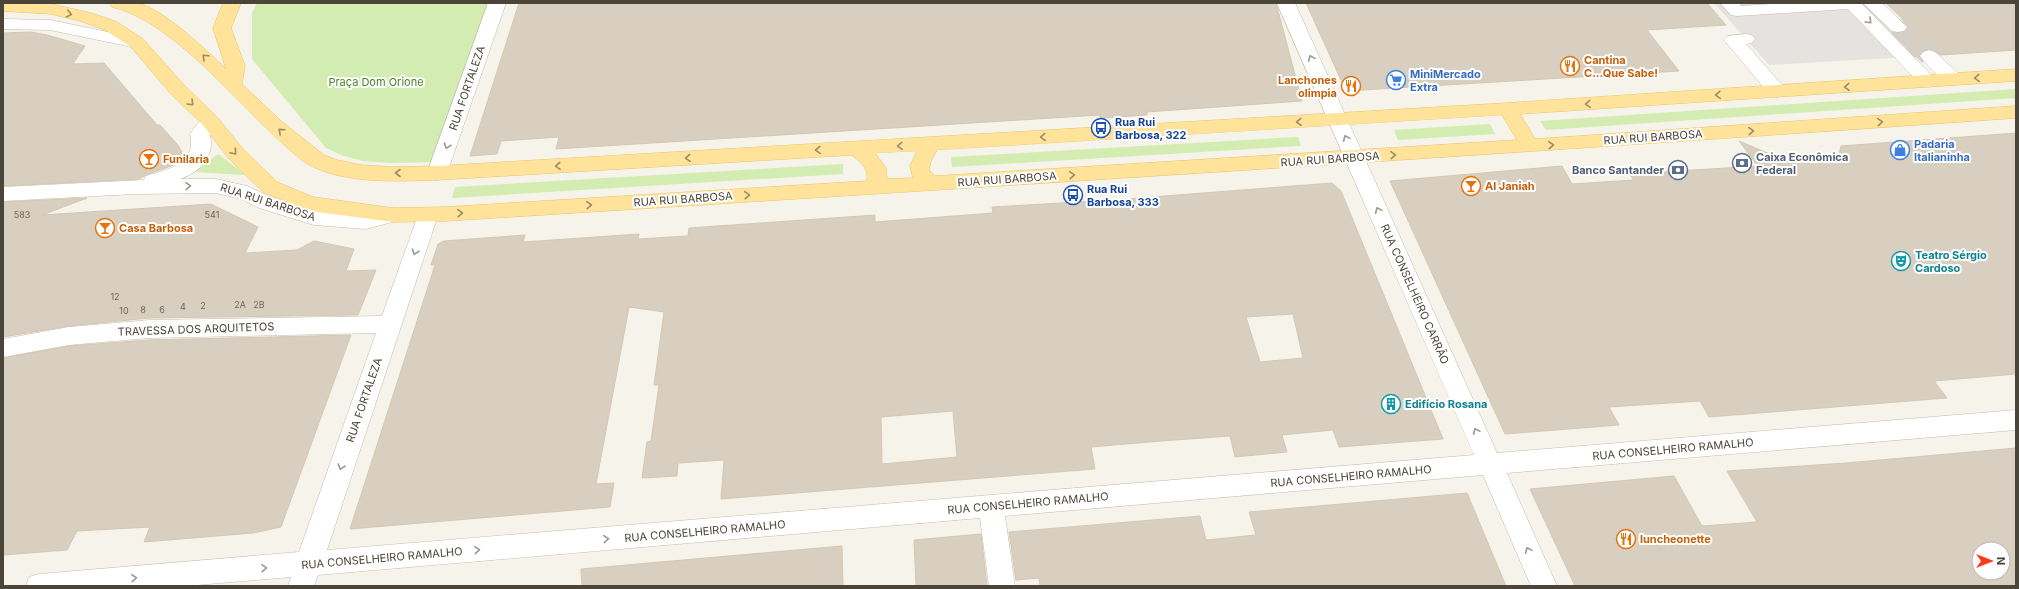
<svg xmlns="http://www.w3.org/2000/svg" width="2019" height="589" font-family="Inter,sans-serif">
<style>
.green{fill:#d2ecb2}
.parking{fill:#e5e3df}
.building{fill:#d9cfc0;stroke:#d4c7b2;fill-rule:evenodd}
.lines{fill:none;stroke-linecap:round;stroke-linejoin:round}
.minor-tunnel{stroke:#d4d0c7;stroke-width:19;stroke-dasharray:19 10;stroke-linecap:butt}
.minor-casing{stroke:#c3bbad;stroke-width:1}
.major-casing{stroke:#ebc364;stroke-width:1}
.minor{fill:#fff;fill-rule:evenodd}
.major{fill:#ffe39b;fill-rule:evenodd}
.oneway{stroke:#9c8c65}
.oneway2{stroke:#9c9892}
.labels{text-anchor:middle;stroke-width:4;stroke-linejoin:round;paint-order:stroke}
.number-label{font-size:9px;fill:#6e675a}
.food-label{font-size:11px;font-weight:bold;fill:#c56008;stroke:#fff;text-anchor:start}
.shop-label{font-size:11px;font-weight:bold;fill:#366cbe;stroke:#fff;text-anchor:start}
.park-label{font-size:11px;fill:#498226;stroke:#fff}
.street-label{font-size:11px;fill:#4b4438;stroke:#fff}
.transit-label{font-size:11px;font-weight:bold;fill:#164399;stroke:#fff;text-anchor:start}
.service-label{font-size:11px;font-weight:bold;fill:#4e5e75;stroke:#fff;text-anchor:start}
.culture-label{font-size:11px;font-weight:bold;fill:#0d838f;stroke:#fff;text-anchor:start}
</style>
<rect width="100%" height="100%" fill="#f6f3eb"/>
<!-- green -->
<path class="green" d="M257,3H488L432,162L389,163L363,161L344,156L326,148L252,59V13Z
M2016,89V98L1546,130L1540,121Z
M1490,124L1495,134L1398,140L1394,130Z
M1298,137L1301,146L952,167L951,157Z
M218,154L246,175L194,172Z
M843,164V174L452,198L455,187Z"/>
<!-- parking -->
<path class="parking" d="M1714,3H1881L1896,18H1902L1913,26L1942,55L1769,65Z"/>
<!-- building -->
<path class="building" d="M519,3H1276L1302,101L1147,112V115L1100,118V115L556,149L559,137L501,141L497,154L470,156Z
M1306,3H1707L1726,25L1647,30L1679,71L1346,91Z
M1886,3H2016V50L1940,55L1935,51L1929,49L1922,51L1919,56L1915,57L1892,32H1904L1909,25Z
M31,32L47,35L85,46L73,64L104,63L157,125H160L177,144L182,152V159L171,166L146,175L139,179L3,186V33Z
M2016,133V374L1934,381L1947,398L1709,417L1700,401L1609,407L1619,425L1505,434L1390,181L1562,166L1572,184L1634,180L1629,174L1758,166L1739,141L1789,162L1838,159L1841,146Z
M1332,183L1341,191L1443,439L1339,447L1333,430L1282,435L1287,452L1235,457L1230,436L1161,441L1091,447L1095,469L721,499L724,460L678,463L677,476L642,478L647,442L651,441L659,385H654L664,312L629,307L596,484L614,483L610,507L350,529L435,265H431L438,244L444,241L525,235L523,242L639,234L638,239L688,236L689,228L875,215V222L993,213L992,207L1113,200ZM1293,314L1303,358L1260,362L1246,317ZM953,411L957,457L882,464L881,417Z
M87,198L42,215L211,204L258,227L245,253L297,250L314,241L354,249L346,271L376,270L358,315L149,318L69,326L3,337V202Z
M351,335L281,527L253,533L144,542L150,527L77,531L67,550L3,555V358L69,346L149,340Z
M2016,448V586H1575L1530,489L1674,476L1702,526L1757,522L1727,471L1846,463ZM1979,549H2003V573H1979Z
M1467,493L1506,586H1040L1039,578L1016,580L1009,532L1200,516L1206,540L1256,535L1249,512Z
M981,534L987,586H916L914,540Z
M842,546L843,586H582L581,569Z"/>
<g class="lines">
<!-- minor-tunnel -->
<path class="minor-tunnel" d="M1898,27L1929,56"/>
<!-- minor casing -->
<g class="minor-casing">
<path id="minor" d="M488,3H506L447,173L444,178L437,180L430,178L427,173Z
M1277,3H1295L1497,453L2016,410V430L1507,473L1557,586H1531L1483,475L1005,516L1015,586H989L980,518L318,575L314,586H288L291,577L185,586H26L29,577L39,574L299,552L376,333L149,338L69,345L3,357V339L69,327L149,320L382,316L418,215L421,210L428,208L435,210L438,215L327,550L1474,455Z
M1720,3H1739L1741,6L1784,3H1861L1937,81L1935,85L1928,87L1921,85L1848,9L1737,16L1731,15Z
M1863,3H1882L1907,27L1904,31L1898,32L1892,31Z
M3,19L50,20L137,38L143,39L146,43L143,47L137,48L50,30L3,29Z
M1746,34L1752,35L1755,39L1752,43L1746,44L1784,87L1786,91L1784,95L1777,97L1770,95L1724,40L1727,36Z
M1929,50L1935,52L1960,75L1963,79L1960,83C1945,87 1933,70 1923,60L1920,56L1923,52Z
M210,115L217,117L220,121L210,135C215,157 200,172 180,179H216L247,186L273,198L314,211L366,215L393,208L400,210L403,215L400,220L366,229L314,225L259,208L241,199L216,193L135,194L3,201V187L144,180L146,176C169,169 197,164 190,134L203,117Z"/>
</g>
<!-- major casing -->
<g class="major-casing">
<path id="major" d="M3,3L51,4L91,13L117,22L143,39L184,85L217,117L243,149L277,182L313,197L393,208L446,207L867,181C869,168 861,163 852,155L437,180C396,181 339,185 303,161C248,118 179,23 112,7L109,3C118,3 129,1 137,3C164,9 206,50 226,69L213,28L223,3H241L231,28L245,66L242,84L281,121L324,155L337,160L361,165L392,167L437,166L1507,103L2016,69V81L1520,114L1535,139L2016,106V118C1493,155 969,188 446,221L393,222L310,211L263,192L229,159L203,125L170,93L131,47L105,30L80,21L51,14L3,11ZM1502,115L1517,140L935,176L929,170L931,161L937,150ZM917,151L910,166L913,178L887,179L886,168L875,153Z"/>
</g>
<!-- minor -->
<use href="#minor" class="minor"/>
<!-- major -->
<use href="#major" class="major"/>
</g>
<!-- one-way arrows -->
<defs><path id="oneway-chevron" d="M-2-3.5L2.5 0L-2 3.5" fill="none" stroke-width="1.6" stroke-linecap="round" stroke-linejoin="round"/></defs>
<g class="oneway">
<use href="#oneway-chevron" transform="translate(69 14) rotate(13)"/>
<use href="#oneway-chevron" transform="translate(205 57) rotate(-137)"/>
<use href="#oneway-chevron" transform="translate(1977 78) rotate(176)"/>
<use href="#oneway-chevron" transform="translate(1847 87) rotate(176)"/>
<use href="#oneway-chevron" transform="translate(1718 95) rotate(176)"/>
<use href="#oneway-chevron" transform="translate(191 103) rotate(45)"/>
<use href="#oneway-chevron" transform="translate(1588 104) rotate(176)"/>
<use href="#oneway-chevron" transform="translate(1299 122) rotate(177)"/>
<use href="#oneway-chevron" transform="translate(1880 122) rotate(-4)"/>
<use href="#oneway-chevron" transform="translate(281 131) rotate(-138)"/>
<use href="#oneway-chevron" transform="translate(1751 131) rotate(-4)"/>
<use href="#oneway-chevron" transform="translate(1043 137) rotate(177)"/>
<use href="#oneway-chevron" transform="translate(1551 145) rotate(-4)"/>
<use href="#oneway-chevron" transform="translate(900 146) rotate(177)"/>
<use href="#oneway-chevron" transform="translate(818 150) rotate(177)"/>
<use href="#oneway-chevron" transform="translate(234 152) rotate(50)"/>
<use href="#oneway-chevron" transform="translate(1393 155) rotate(-4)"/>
<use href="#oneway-chevron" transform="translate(688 158) rotate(177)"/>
<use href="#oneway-chevron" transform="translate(558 166) rotate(177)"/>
<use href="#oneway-chevron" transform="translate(398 173) rotate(180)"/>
<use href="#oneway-chevron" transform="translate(1072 175) rotate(-4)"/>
<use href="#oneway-chevron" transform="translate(747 195) rotate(-4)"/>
<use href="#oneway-chevron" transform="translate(589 205) rotate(-4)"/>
<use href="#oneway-chevron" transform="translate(460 213) rotate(-4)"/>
</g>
<g class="oneway2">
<use href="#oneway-chevron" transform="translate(1869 21) rotate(45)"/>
<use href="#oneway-chevron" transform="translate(1311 58) rotate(-114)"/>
<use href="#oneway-chevron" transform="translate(1346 138) rotate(-114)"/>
<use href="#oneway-chevron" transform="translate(447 146) rotate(109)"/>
<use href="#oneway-chevron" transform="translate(188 186) rotate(-1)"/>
<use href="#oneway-chevron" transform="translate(1378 210) rotate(-114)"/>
<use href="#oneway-chevron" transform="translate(415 252) rotate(109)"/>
<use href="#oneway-chevron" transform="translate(1476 431) rotate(-114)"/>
<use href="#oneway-chevron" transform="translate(341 467) rotate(109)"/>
<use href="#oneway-chevron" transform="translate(606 539) rotate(-5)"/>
<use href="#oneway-chevron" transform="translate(477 550) rotate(-5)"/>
<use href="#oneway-chevron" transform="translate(1528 550) rotate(-114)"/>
<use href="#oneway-chevron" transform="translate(264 568) rotate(-4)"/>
<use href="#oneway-chevron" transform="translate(134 578) rotate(-5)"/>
</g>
<!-- icons -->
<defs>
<g id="restaurant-ring" transform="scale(1)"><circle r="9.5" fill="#fff" stroke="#e8710a" stroke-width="1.5"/><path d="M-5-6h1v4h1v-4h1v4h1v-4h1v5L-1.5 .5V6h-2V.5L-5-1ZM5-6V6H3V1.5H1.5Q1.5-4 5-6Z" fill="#e8710a"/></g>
<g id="supermarket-ring" transform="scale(1)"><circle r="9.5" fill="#fff" stroke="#3f7fe0" stroke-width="1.5"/><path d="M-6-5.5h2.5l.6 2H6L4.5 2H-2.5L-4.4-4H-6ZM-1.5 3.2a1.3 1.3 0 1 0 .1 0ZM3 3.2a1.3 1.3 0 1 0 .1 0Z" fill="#3f7fe0"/></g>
<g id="bus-ring" transform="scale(1)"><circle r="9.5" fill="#fff" stroke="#1a4fb4" stroke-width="1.5"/><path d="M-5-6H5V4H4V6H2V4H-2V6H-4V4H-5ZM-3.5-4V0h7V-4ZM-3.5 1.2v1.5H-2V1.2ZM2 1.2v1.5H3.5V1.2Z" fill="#1a4fb4"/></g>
<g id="shop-ring" transform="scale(1)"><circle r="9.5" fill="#fff" stroke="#3f7fe0" stroke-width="1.5"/><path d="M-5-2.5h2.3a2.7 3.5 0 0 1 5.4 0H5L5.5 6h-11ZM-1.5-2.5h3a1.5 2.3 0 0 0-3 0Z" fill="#3f7fe0"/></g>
<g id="bar-ring" transform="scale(1)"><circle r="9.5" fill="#fff" stroke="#e8710a" stroke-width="1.5"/><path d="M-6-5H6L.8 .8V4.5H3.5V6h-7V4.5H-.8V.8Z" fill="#e8710a"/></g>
<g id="bank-ring" transform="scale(1)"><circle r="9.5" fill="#fff" stroke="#5c6f8a" stroke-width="1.5"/><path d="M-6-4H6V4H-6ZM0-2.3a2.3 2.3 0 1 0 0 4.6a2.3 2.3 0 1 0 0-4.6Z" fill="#5c6f8a"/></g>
<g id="theatre-ring" transform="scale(1)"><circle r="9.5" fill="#fff" stroke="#0f9aa8" stroke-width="1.5"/><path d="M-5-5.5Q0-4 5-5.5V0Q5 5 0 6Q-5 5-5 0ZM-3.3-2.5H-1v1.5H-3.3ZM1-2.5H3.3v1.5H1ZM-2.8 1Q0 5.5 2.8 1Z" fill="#0f9aa8"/></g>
<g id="building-ring" transform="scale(1)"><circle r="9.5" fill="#fff" stroke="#0f9aa8" stroke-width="1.5"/><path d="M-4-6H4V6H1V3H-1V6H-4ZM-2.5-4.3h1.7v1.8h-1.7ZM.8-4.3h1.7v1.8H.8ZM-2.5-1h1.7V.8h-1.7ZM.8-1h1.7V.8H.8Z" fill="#0f9aa8"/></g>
</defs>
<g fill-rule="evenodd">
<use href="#restaurant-ring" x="1570" y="66"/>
<use href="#supermarket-ring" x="1396" y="80"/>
<use href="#restaurant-ring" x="1351" y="86"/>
<use href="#bus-ring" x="1101" y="128"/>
<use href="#shop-ring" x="1900" y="150"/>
<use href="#bar-ring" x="149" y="159"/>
<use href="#bank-ring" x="1742" y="163"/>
<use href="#bank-ring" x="1678" y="170"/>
<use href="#bar-ring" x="1471" y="186"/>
<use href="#bus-ring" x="1073" y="195"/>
<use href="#bar-ring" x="105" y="228"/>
<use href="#theatre-ring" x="1901" y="261"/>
<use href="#building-ring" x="1391" y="404"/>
<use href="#restaurant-ring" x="1626" y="539"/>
</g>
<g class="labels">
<!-- number labels -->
<g class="number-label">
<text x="22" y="218">583</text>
<text x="212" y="218">541</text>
<text x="115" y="300">12</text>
<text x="240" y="308">2A</text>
<text x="259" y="308">2B</text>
<text x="203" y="309">2</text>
<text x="183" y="310">4</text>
<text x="143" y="313">8</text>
<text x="162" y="313">6</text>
<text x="124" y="314">10</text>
</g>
<!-- food labels -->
<g class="food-label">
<text x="1584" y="64">Cantina<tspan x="1584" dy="13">C...Que Sabe!</tspan></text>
<text x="1337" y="84" text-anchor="end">Lanchones<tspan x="1337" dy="13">olimpia</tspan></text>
<text x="163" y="163">Funilaria</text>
<text x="1485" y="190">Al Janiah</text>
<text x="119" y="232">Casa Barbosa</text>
<text x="1640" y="543">luncheonette</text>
</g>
<!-- shop labels -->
<g class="shop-label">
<text x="1410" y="78">MiniMercado<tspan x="1410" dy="13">Extra</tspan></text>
<text x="1914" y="148">Padaria<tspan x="1914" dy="13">Italianinha</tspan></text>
</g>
<!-- park labels -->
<g class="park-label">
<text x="376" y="86">Praça Dom Orione</text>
</g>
<!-- street labels -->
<g class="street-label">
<text transform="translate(467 88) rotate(-71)" y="4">RUA FORTALEZA</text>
<text transform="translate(1653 137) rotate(-4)" y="4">RUA RUI BARBOSA</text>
<text transform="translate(1330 159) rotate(-4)" y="4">RUA RUI BARBOSA</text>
<text transform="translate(1007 179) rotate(-4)" y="4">RUA RUI BARBOSA</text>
<text transform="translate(683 199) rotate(-4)" y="4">RUA RUI BARBOSA</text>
<text transform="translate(268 202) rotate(18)" y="4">RUA RUI BARBOSA</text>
<text transform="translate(1415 294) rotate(66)" y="4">RUA CONSELHEIRO CARRÃO</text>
<text transform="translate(196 329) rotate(-2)" y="4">TRAVESSA DOS ARQUITETOS</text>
<text transform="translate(364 400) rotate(-71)" y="4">RUA FORTALEZA</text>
<text transform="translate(1673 449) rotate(-5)" y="4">RUA CONSELHEIRO RAMALHO</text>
<text transform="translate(1351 476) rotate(-5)" y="4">RUA CONSELHEIRO RAMALHO</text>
<text transform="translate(1028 503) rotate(-5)" y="4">RUA CONSELHEIRO RAMALHO</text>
<text transform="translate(705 531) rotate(-5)" y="4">RUA CONSELHEIRO RAMALHO</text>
<text transform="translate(382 558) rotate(-5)" y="4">RUA CONSELHEIRO RAMALHO</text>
</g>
<!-- transit labels -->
<g class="transit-label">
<text x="1115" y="126">Rua Rui<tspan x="1115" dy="13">Barbosa, 322</tspan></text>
<text x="1087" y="193">Rua Rui<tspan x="1087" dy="13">Barbosa, 333</tspan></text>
</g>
<!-- service labels -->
<g class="service-label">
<text x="1756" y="161">Caixa Econômica<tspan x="1756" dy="13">Federal</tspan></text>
<text x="1664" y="174" text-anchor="end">Banco Santander</text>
</g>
<!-- culture labels -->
<g class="culture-label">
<text x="1915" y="259">Teatro Sérgio<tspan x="1915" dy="13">Cardoso</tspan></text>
<text x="1405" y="408">Edifício Rosana</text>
</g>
</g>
<!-- border -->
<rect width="2019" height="589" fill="none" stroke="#4b4438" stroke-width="8"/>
<!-- north arrow -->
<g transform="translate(1991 561) rotate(90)"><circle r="19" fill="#ffffff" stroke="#b7b4af"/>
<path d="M0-3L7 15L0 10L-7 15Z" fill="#ff3c19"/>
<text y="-6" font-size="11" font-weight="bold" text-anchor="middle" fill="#4b4438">N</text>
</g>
</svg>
